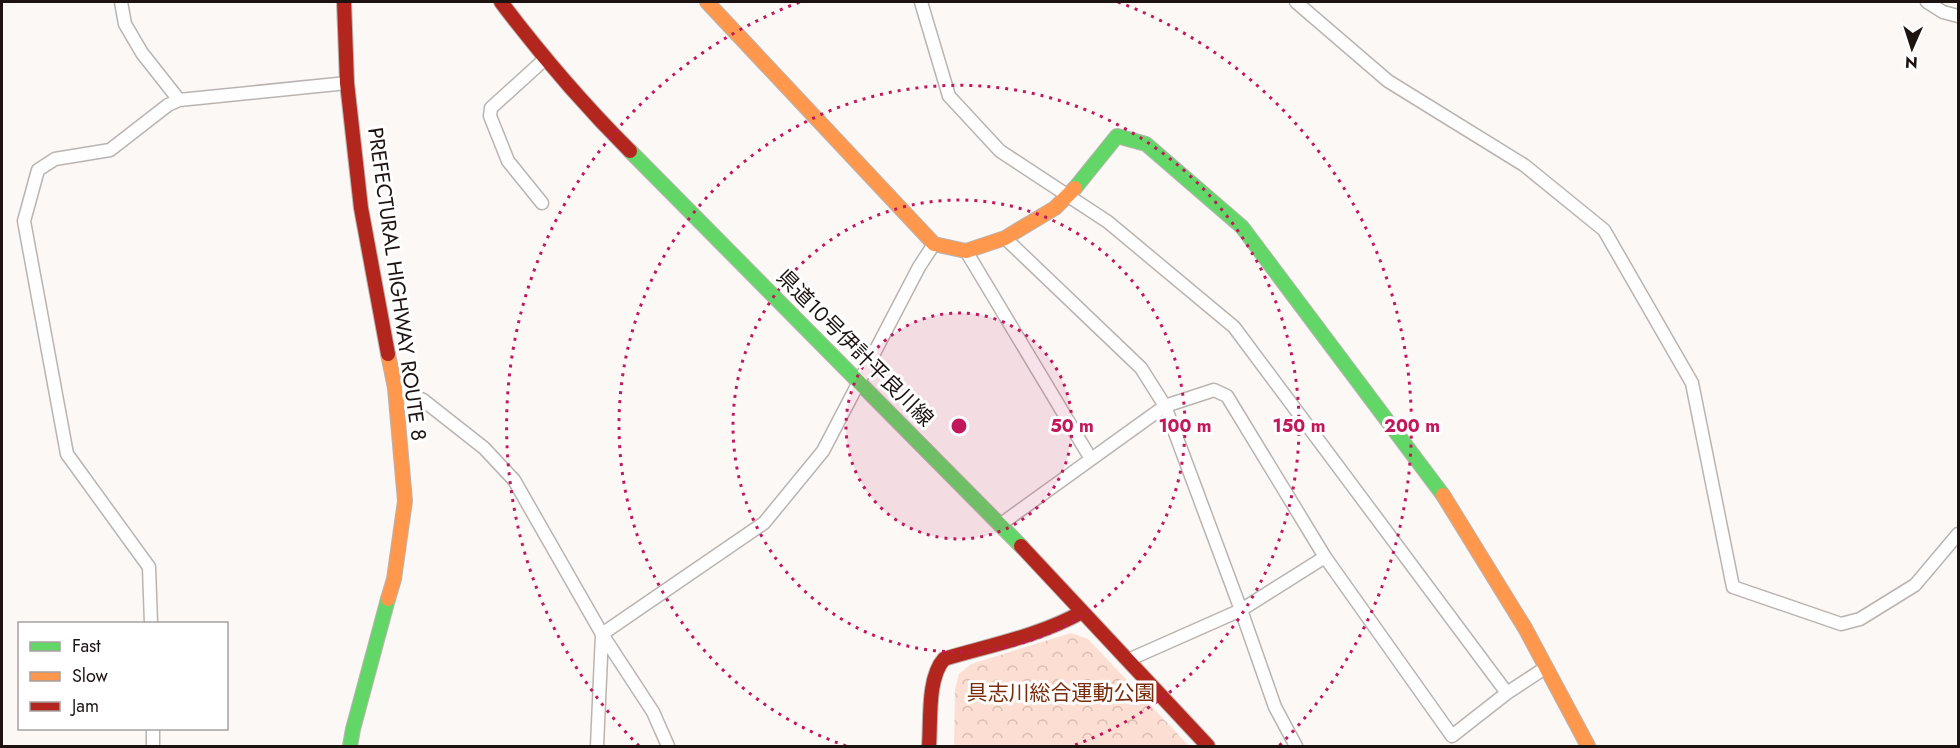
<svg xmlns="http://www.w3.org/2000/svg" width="1960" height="748" font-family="Jost,'Noto Sans JP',sans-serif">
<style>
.forest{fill:url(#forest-crowns)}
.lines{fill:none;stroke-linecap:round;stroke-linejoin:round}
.street-casing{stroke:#bab4b1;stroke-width:15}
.fast-casing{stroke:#bab4b1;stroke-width:16}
.slow-casing{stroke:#bab4b1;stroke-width:16}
.jam-casing{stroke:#bab4b1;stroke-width:16}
.street{stroke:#fefefe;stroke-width:12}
.fast{stroke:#63d668;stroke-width:14}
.slow{stroke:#ff974d;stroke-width:14}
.jam{stroke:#b3261e;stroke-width:14}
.ring{fill:none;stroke:#c2185b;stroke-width:3;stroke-dasharray:3 6}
.labels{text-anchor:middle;stroke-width:6;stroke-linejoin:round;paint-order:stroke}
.street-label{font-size:21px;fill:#1d1411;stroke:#fff}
.park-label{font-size:21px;fill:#792d0c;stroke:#fff}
.centre{fill:#c2185b;stroke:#fff;stroke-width:3}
.ring-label{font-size:18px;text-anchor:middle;font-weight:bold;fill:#c2185b;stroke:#fff;stroke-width:6;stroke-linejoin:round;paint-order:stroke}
</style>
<defs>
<pattern id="forest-crowns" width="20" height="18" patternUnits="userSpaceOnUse" patternTransform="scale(1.5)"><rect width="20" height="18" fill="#fdded2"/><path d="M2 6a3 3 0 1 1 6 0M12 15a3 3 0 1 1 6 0" fill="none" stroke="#d8beb3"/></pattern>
</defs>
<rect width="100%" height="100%" fill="#fbf8f6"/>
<!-- forest -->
<path class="forest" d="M1071,633L1088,639L1189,746H954L955,689L959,674L971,664Z"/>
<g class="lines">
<!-- street casing -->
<g class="street-casing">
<path id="street" d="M121,2L125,24L142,53L179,100
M921,2L949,96L1000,151L1108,222L1234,327L1507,693
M1296,2L1388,81L1524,165L1604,230L1692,383L1733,587L1841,624L1860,619L1915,585L1958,534
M1927,2L1943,12L1958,16
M542,203L508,161L490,116L491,108L546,58
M1005,238L1141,368L1165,406L1241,610L1275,707L1296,746
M966,251L1091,459
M395,388L423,400L484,448L514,480L602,634L653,712L668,746
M1001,524L1165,406L1214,390L1227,396L1325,557L1452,736L1507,693L1545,668
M151,624L149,567L67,454L24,221L38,170L55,159L110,150L168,105L179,100L347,83
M602,634L764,523L823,451L919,267L934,244
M1128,660L1241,610L1325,557
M153,728V746
M597,746L602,634"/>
</g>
<!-- fast casing -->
<g class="fast-casing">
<path id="fast" d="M630,151L1021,546
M1075,188L1117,136L1146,144L1242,227L1443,495
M350,746L353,729L388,599"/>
</g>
<!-- slow casing -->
<g class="slow-casing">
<path id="slow" d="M707,2L934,244L966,251L1005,238L1055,208L1075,188
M1443,495L1525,628L1588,746
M388,599L394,579L405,501L395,388L388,354"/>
</g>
<!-- jam casing -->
<g class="jam-casing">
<path id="jam" d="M344,2L347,83L361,208L388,354
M501,2C541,55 583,104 630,151
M1021,546L1208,746
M929,746C931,721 927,678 944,659C991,645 1039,636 1082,612"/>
</g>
<!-- street -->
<use href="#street" class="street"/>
<!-- fast -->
<use href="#fast" class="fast"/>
<!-- slow -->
<use href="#slow" class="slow"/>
<!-- jam -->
<use href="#jam" class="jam"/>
</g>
<!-- distance rings -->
<circle cx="959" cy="426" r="113" fill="#c2185b" fill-opacity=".12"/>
<g class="ring">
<circle cx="959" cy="426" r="113"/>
<circle cx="959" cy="426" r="226"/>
<path d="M846 746A340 340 0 1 1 1072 746"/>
<path d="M639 746A453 453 0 0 1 800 2M1118 2A453 453 0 0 1 1279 746"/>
</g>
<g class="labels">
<!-- street labels -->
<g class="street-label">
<text transform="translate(397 284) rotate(82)" y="7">PREFECTURAL HIGHWAY ROUTE 8</text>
<text transform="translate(855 348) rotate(45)" y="7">県道10号伊計平良川線</text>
</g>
<!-- park labels -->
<g class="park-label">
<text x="1061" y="700">具志川総合運動公園</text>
</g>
</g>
<circle cx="959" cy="426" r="9" class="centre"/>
<g class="ring-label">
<text x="1072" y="432">50 m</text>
<text x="1185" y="432">100 m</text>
<text x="1299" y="432">150 m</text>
<text x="1412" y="432">200 m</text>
</g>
<!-- border -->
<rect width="1960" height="748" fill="none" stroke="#1d1411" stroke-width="6"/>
<!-- legend -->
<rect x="18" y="622" width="210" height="108" fill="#ffffff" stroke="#a5a1a0" stroke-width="1.5"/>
<rect x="30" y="642" width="30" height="9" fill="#63d668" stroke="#a5a1a0" stroke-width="1.5"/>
<text x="72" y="652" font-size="18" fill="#1d1411">Fast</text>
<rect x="30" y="672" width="30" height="9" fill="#ff974d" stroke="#a5a1a0" stroke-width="1.5"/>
<text x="72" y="682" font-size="18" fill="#1d1411">Slow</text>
<rect x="30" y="702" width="30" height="9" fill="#b3261e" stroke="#a5a1a0" stroke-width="1.5"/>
<text x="72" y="712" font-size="18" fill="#1d1411">Jam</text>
<!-- north arrow -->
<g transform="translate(1912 48) rotate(183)" stroke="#ffffff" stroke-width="4.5" paint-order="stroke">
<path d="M0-4.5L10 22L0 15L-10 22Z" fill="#1d1411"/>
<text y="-9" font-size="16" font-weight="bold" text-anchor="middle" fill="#1d1411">N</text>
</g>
</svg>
